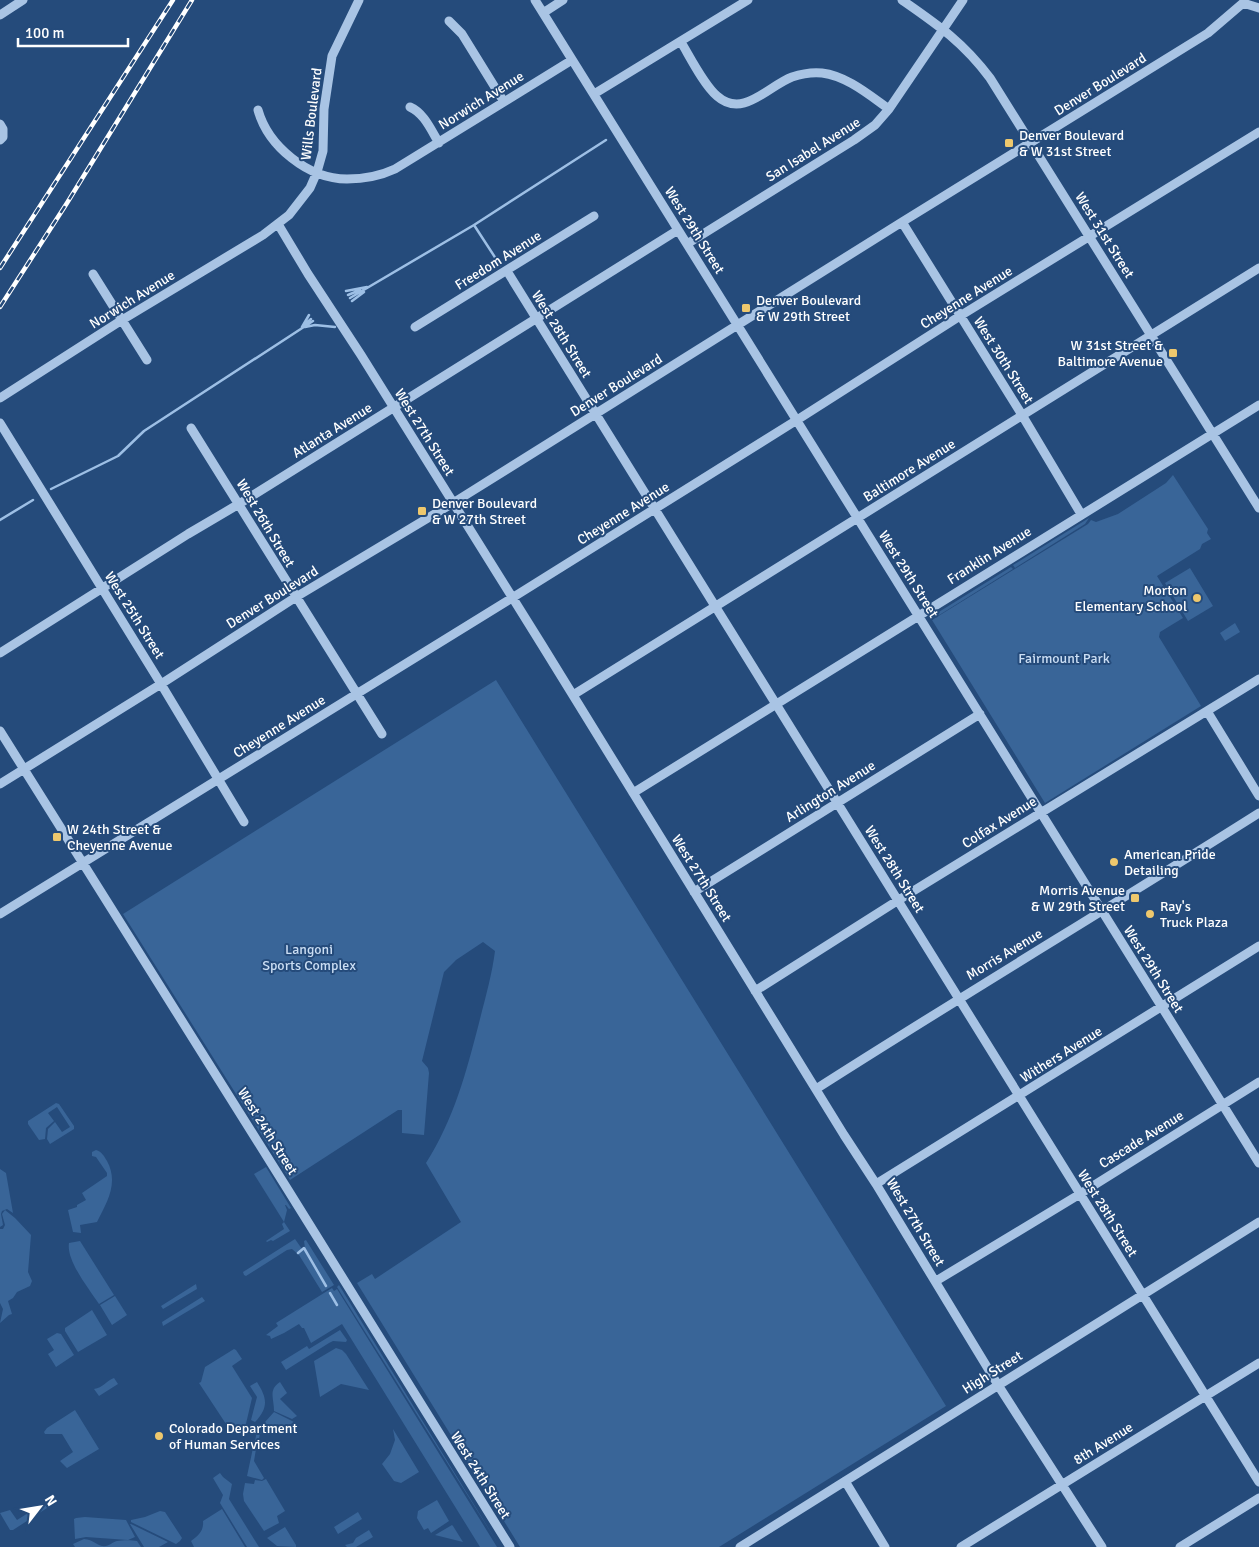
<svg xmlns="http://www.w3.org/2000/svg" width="1259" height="1547" font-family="Signika,sans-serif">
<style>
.green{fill:#396598}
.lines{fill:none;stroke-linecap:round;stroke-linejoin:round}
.stream{stroke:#9dbfe5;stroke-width:2.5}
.minor{stroke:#a9c4e4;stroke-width:9}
.rail-casing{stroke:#fff;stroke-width:4.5}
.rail{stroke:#254b7b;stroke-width:2.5;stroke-dasharray:8;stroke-linecap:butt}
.poi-dot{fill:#eec86d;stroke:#254b7b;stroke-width:2}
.labels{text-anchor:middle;stroke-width:4;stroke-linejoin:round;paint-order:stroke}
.street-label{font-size:14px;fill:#fff;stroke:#254b7b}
.poi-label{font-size:14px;fill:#fff;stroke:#254b7b;text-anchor:start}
.park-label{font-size:14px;fill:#cbdef4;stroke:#254b7b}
</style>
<rect width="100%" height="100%" fill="#254b7b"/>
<!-- green -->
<path class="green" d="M1173,475L1208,529L1207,533L1211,539L1202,544L1200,549L1157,576L1183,618L1160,632L1159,637L1201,706L1045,803L932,620L1088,524L1091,520L1096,522L1118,514L1166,483Z
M1089,518L1085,524L1015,568L1013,565Z
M1011,567L1013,569L936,617L934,615Z
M1190,568L1213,606L1188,621L1165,583Z
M1235,623L1240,632L1225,641L1220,633Z
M496,680L946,1406L719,1547H520L357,1283L372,1274L375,1279L461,1222L426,1163C454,1119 466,1073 479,1023C485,999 492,975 495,951L483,942L456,960L444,972L422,1061L428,1068L429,1073L424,1135L402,1133V1110H398L290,1180L123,914Z
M56,1103L59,1104L74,1126V1129L50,1144L47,1139L48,1129L55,1122L62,1132L70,1127L57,1107L48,1113L54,1121L46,1128L45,1139L39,1140L28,1124V1121Z
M96,1150C102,1152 104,1156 107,1161C119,1183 107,1202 97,1222L80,1225L81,1233L73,1232L68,1210L77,1207V1205L86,1200L82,1193L107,1176V1173L96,1157L92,1156V1152Z
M266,1167L291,1208L289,1209L286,1205H285L287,1210L284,1222L290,1231L273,1241L271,1240L267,1242L266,1241L284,1229L282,1224L284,1222L254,1174Z
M0,1169L6,1173L13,1213L7,1209L2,1211L1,1214L3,1225L0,1227Z
M5,1210L15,1218L31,1235L28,1272L32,1281L30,1286L17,1292L13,1298L8,1301L12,1314L9,1315L0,1323L3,1309L0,1303V1229H3L5,1225L2,1214Z
M295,1239L302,1249L305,1248L304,1241L306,1240L334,1285L322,1292L299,1255L292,1249L287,1250L246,1276L244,1275L243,1272Z
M80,1241L114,1295L99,1304C90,1290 66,1261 69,1243Z
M196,1284L197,1289L163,1309L161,1306Z
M339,1285L500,1547L337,1287Z
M332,1288L334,1291L337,1289L497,1547H480L342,1324L311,1343L304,1328H302L299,1324L284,1333L271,1339L270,1336L266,1335L278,1326L276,1323Z
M115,1296L127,1315L112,1325L100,1305Z
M202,1297L205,1301L163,1326L162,1322Z
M92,1310L107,1335L78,1352L65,1331V1328Z
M340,1330L347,1340L346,1342L333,1341L329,1343L286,1370L281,1362L307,1346L309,1349Z
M57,1333L61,1334L74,1355L56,1367L48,1354L54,1350L47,1339Z
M336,1348L342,1350L346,1354L369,1390L341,1384L320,1397L314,1361Z
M234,1349L236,1350L242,1359L232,1366L252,1398L245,1428L241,1430L231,1426L228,1427L199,1383L201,1382L205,1367Z
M114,1378L118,1384L99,1396L94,1389C103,1388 106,1381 114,1378Z
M257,1382C267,1398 269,1407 255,1422L251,1420L257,1397L250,1386Z
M280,1382L287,1393L280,1399L297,1416L292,1419L274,1411C274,1398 268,1390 280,1382Z
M75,1410L99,1449L67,1468L60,1461L73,1452L62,1434H45L44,1432L47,1428Z
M274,1412L294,1422L282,1430L278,1424L260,1434L257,1447L254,1446L257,1431Z
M393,1429L419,1472L401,1483L394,1481L382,1464L390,1454L395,1440Z
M253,1448L256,1449L254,1461L264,1478L262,1480L247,1476Z
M220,1473L223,1477L232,1484L229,1499L259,1547H247L220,1503L223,1495L213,1478Z
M266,1479L285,1511L277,1516L279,1523L264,1531L244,1501L243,1494L245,1483L254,1484L255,1480L262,1481Z
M437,1500L449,1521L431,1533L428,1528L424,1530L417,1518L418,1511Z
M44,1503L47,1508L13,1530H10L0,1513L10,1510L17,1520Z
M222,1509L245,1547H194L191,1541C198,1536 204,1531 203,1521Z
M160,1511L165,1512L182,1538L180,1541L176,1544L131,1522V1520L145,1517Z
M358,1512L362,1519L338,1534L334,1527Z
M85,1517L126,1520L135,1537L128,1540L86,1537L75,1539L74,1519L76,1518Z
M130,1524H131L168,1542L159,1547H144Z
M452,1525L453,1526L463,1542L435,1535Z
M285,1527L296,1545V1547L277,1546L267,1538Z
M369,1530L373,1537L356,1547H347L345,1545L353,1543L356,1538Z
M84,1539C94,1540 95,1544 102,1546C109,1547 112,1542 117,1541C123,1540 132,1540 137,1541L141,1547H75L73,1544Z"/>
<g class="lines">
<!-- stream -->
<path class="stream" d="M474,225L500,265
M346,291L367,287
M348,295L360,290
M350,298L474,225L606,140
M352,301L364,292
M304,325L311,319
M302,327L309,315
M305,327L315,325L335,327
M51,489L118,456L144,431L313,321
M0,520L33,500
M298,1253L304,1248L326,1286
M330,1293L337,1305"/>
<!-- minor -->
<path class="minor" d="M535,0L1259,1163
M902,0C938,25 963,42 990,78L1259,508
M1243,3L1259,8
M543,13L563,0
M0,15L23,0
M449,21L462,34L504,102
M681,42C690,57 704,85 717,96C743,119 768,86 792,77C801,74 812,72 822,73C847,76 869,95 889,109
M594,94L748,0
M410,107C424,113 431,130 439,143
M258,110C268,146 308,179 347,179C364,179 380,176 395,169L572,60
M0,124L3,129V137L0,140
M902,222L1022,415L1081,514
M278,224L308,274L361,355L542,645L844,1135L876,1184L998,1385L1102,1547
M687,244L854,140L875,125L889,109L963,0
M507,271L1259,1482
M93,274L147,360
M415,327L594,216
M0,398L122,320L263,235L289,215L310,188L317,172L323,151L324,109L332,56L359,0
M0,423L161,684L244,822
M191,428L382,734
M0,653L188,534L239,504L678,230
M573,695L1259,268
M1207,711L1259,796
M0,731L288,1190L510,1547
M0,784L161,684L296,597L453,503L902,222L1208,33L1243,3
M633,793L1259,405
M694,892L980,714
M0,914L512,598L797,420L960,316L1259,132
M755,991L897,901L1259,679
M816,1089C963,995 1112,906 1259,813
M876,1184L1259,946
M936,1281L1080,1194L1259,1082
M845,1481L885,1547
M740,1547L1259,1222
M961,1547L1259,1363
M1180,1547L1259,1498"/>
<!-- rail casing -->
<g class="rail-casing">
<path id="rail" d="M0,268L173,0
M0,307L67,203L192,0"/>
</g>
<!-- rail -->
<use href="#rail" class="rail"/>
</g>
<!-- markers -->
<g class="poi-dot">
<rect x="1004" y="138" width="10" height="10" rx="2.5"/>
<rect x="741" y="303" width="10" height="10" rx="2.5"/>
<rect x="1168" y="348" width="10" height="10" rx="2.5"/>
<rect x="417" y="506" width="10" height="10" rx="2.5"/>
<circle cx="1197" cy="598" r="5"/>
<rect x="52" y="832" width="10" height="10" rx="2.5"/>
<circle cx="1114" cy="862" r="5"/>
<rect x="1130" y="893" width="10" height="10" rx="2.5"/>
<circle cx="1150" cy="914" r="5"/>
<circle cx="159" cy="1436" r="5"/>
</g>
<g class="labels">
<!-- street labels -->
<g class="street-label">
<text transform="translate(1100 84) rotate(-32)" y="5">Denver Boulevard</text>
<text transform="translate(481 100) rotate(-32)" y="5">Norwich Avenue</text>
<text transform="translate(311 114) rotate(-83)" y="5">Wills Boulevard</text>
<text transform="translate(813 149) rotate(-32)" y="5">San Isabel Avenue</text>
<text transform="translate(695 230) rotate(58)" y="5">West 29th Street</text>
<text transform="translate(1105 235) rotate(58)" y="5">West 31st Street</text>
<text transform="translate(498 260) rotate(-32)" y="5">Freedom Avenue</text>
<text transform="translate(966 297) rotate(-32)" y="5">Cheyenne Avenue</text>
<text transform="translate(132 299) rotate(-32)" y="5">Norwich Avenue</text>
<text transform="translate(562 334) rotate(58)" y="5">West 28th Street</text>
<text transform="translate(1004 360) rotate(58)" y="5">West 30th Street</text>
<text transform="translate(616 385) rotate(-32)" y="5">Denver Boulevard</text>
<text transform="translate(332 430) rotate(-32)" y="5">Atlanta Avenue</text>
<text transform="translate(425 432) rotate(58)" y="5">West 27th Street</text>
<text transform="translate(909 470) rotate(-32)" y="5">Baltimore Avenue</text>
<text transform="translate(623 513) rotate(-32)" y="5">Cheyenne Avenue</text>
<text transform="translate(266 523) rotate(59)" y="5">West 26th Street</text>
<text transform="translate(989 555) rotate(-32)" y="5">Franklin Avenue</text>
<text transform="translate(909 574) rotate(58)" y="5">West 29th Street</text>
<text transform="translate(272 597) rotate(-32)" y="5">Denver Boulevard</text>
<text transform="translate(135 615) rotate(58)" y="5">West 25th Street</text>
<text transform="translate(279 726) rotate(-32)" y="5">Cheyenne Avenue</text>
<text transform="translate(830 791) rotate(-32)" y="5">Arlington Avenue</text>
<text transform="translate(999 822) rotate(-32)" y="5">Colfax Avenue</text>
<text transform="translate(895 869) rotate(58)" y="5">West 28th Street</text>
<text transform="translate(702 878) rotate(58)" y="5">West 27th Street</text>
<text transform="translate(1004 954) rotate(-31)" y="5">Morris Avenue</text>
<text transform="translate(1154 969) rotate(58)" y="5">West 29th Street</text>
<text transform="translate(1061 1054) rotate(-32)" y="5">Withers Avenue</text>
<text transform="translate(268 1131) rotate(58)" y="5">West 24th Street</text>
<text transform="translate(1141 1139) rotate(-32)" y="5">Cascade Avenue</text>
<text transform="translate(1108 1213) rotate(58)" y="5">West 28th Street</text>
<text transform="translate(916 1222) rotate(59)" y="5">West 27th Street</text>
<text transform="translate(992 1372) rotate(-32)" y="5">High Street</text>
<text transform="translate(1103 1443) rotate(-32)" y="5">8th Avenue</text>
<text transform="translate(481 1475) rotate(58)" y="5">West 24th Street</text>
</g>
<!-- poi labels -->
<g class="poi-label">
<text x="1019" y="140">Denver Boulevard<tspan x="1019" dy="16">&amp; W 31st Street</tspan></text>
<text x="756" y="305">Denver Boulevard<tspan x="756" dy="16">&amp; W 29th Street</tspan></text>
<text x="1163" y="350" text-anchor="end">W 31st Street &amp;<tspan x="1163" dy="16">Baltimore Avenue</tspan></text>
<text x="432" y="508">Denver Boulevard<tspan x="432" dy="16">&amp; W 27th Street</tspan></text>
<text x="1187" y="595" text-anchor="end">Morton<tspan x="1187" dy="16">Elementary School</tspan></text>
<text x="67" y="834">W 24th Street &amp;<tspan x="67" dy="16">Cheyenne Avenue</tspan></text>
<text x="1124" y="859">American Pride<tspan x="1124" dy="16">Detailing</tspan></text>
<text x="1125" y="895" text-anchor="end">Morris Avenue<tspan x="1125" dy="16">&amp; W 29th Street</tspan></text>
<text x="1160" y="911">Ray's<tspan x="1160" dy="16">Truck Plaza</tspan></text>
<text x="169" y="1433">Colorado Department<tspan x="169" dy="16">of Human Services</tspan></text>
</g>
<!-- park labels -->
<g class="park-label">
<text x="1064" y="663">Fairmount Park</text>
<text x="309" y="954">Langoni<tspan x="309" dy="16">Sports Complex</tspan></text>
</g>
</g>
<!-- north arrow -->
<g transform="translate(40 1507) rotate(59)" stroke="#254b7b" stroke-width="4" paint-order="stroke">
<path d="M0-4L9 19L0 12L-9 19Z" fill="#ffffff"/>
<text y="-8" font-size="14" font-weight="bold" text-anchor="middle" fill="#ffffff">N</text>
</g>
<!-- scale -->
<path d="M18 38v8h110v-8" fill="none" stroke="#ffffff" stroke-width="2.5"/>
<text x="25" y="38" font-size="15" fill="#ffffff" stroke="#254b7b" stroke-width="4" paint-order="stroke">100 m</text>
</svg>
